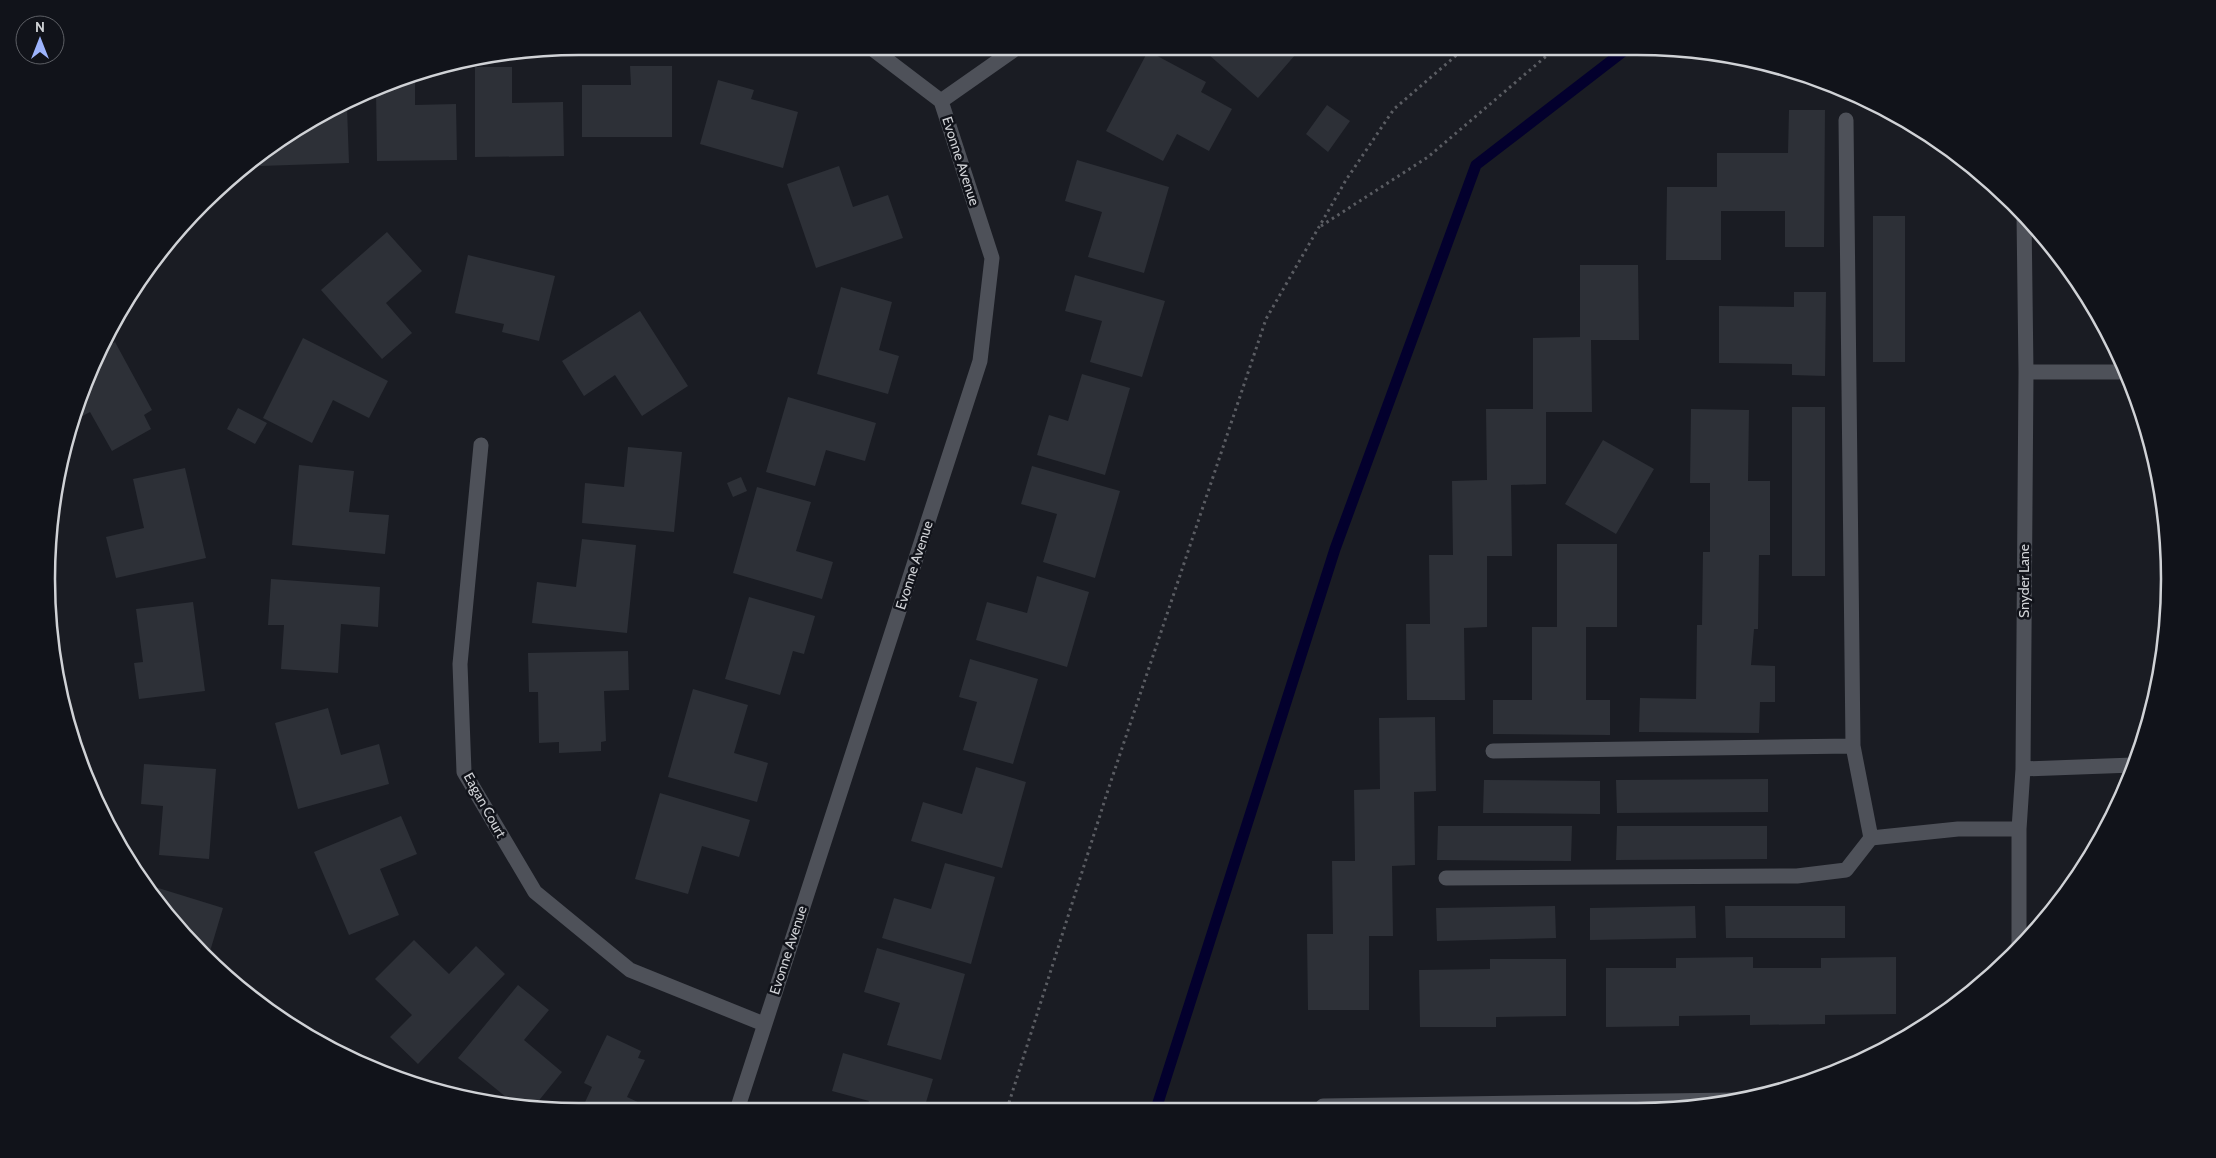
<svg xmlns="http://www.w3.org/2000/svg" width="2216" height="1158" font-family="Cabin,sans-serif">
<style>
.lines{fill:none;stroke-linecap:round;stroke-linejoin:round}
.stream{stroke:#03002d;stroke-width:11}
.building{fill:#2d3037}
.path{stroke:#5b5d63;stroke-width:3;stroke-dasharray:2.5 4;stroke-linecap:butt}
.minor{stroke:#4e5159;stroke-width:15}
.labels{text-anchor:middle;stroke-width:5;stroke-linejoin:round;paint-order:stroke}
.street-label{font-size:14px;fill:#d0d2d6;stroke:#11131a}
.rim{fill:none;stroke:#d0d2d6;stroke-width:2.5}
</style>
<rect width="100%" height="100%" fill="#1a1c23"/>
<g class="lines">
<!-- stream -->
<path class="stream" d="M1156,1109L1335,549L1476,165L1629,47"/>
</g>
<!-- building -->
<path class="building" d="M1200,47H1302L1258,98Z
M1148,51L1206,82L1201,92L1232,109L1209,151L1177,134L1163,161L1106,131Z
M630,66H672V137H582V85H631Z
M475,67H512V103L563,102L564,156L475,157Z
M415,73V105L456,104L457,160L377,161L376,89Z
M718,80L754,90L751,99L798,112L783,168L700,144Z
M1327,105L1350,121L1328,152L1306,134Z
M347,107L349,163L260,166L259,153L313,117L334,108Z
M1789,110H1825L1824,247H1785V211H1721V260H1666L1667,187H1717V153H1788Z
M1077,160L1169,187L1144,273L1088,257L1102,212L1065,201Z
M839,166L853,207L888,195L903,238L816,268L787,184Z
M1873,216H1905V362H1873Z
M387,232L422,271L386,303L412,333L382,359L321,290Z
M468,255L555,276L539,341L502,332L504,324L455,313Z
M1580,265H1638L1639,340H1591L1592,412H1546V484L1511,485L1512,556H1487V627L1464,628L1465,700H1407L1406,624H1430L1429,555H1453L1452,481L1487,480L1486,409H1533V338L1580,337Z
M1075,275L1165,301L1142,377L1090,362L1102,321L1065,311Z
M841,287L892,302L879,350L899,356L888,394L817,374Z
M1794,292H1826L1825,376L1792,375V364L1719,363V306L1794,307Z
M640,311L688,386L642,416L615,375L584,396L562,361Z
M303,338L388,381L369,418L333,400L312,443L263,418Z
M115,342L152,410L144,415L151,429L112,451L90,412L71,422L87,375L101,349Z
M1082,374L1130,388L1105,475L1037,455L1049,415L1068,421Z
M788,397L876,423L865,461L826,450L815,486L766,472Z
M1792,407H1825V576H1792Z
M238,408L267,423L255,444L227,429Z
M1691,409L1749,410L1748,481H1770V555H1759L1758,629H1754L1751,665L1775,666V702H1760L1759,733L1639,732L1640,698L1696,699L1697,625H1702L1703,552H1710V483H1690Z
M1603,440L1654,469L1616,534L1565,504Z
M628,447L682,452L674,532L582,523L585,483L624,487Z
M299,465L354,471L349,512L389,515L385,554L292,545Z
M1032,466L1120,491L1095,578L1043,562L1057,514L1021,504Z
M185,468L206,558L116,578L106,537L144,528L133,479Z
M741,477L747,491L733,497L727,483Z
M757,487L811,502L796,551L833,562L822,599L733,573Z
M582,539L636,545L627,633L532,623L537,582L576,587Z
M1557,544H1617V627H1586V700H1610V735L1493,734V700H1532V627H1557Z
M1037,576L1089,592L1067,667L976,640L987,602L1027,613Z
M271,579L380,587L378,627L341,624L338,673L281,669L284,625H268Z
M749,597L815,616L804,654L793,651L780,695L725,679Z
M193,602L205,691L139,699L134,663L143,662L136,609Z
M628,651L629,690L604,691L606,741L601,742V751L559,753V742L539,743L538,692H529L528,653Z
M970,659L1038,679L1013,764L963,750L977,702L959,697Z
M693,689L748,705L734,753L768,763L757,802L668,777Z
M328,708L341,755L379,744L389,784L298,809L275,723Z
M1435,717L1436,791L1414,792L1415,865L1392,866L1393,936H1369V1010H1308L1307,934H1333L1332,861H1355L1354,790L1380,789L1379,718Z
M144,764L216,769L209,859L159,855L163,806L141,804Z
M976,767L1026,782L1002,868L911,841L923,802L962,814Z
M1768,779V812L1617,813L1616,780Z
M1484,780L1600,781V814L1483,813Z
M660,793L750,820L739,857L702,846L688,894L635,879Z
M401,816L417,854L380,869L399,915L349,935L314,852Z
M1438,826H1572L1571,861L1437,860Z
M1617,826H1767V859L1616,860Z
M945,863L995,877L971,964L882,938L894,898L931,909Z
M142,883L223,908L208,958L179,930Z
M1555,906L1556,938L1437,941L1436,908Z
M1695,906L1696,938L1590,940V908Z
M1725,906H1845V938H1726Z
M414,940L449,974L476,946L505,974L418,1064L390,1037L412,1015L375,979Z
M877,948L965,974L941,1060L887,1045L900,1003L864,992Z
M1753,957V968H1821V958L1896,957V1014L1825,1015V1024L1750,1025V1015L1679,1016V1026L1606,1027V968H1676V958Z
M1490,959H1566V1016L1496,1017V1027H1420L1419,970L1490,969Z
M518,985L549,1010L524,1040L562,1072L532,1109L517,1106L458,1058Z
M607,1035L641,1051L638,1058L645,1060L627,1097L655,1110L581,1111L592,1087L584,1083Z
M843,1053L933,1079L924,1109L866,1110L869,1101L832,1091Z"/>
<g class="lines">
<!-- path -->
<path class="path" d="M1321,226L1428,157L1557,47
M1007,1109L1108,790L1266,319L1346,180L1394,109L1466,47"/>
<!-- minor -->
<path class="minor" d="M941,101L1018,47
M1846,120L1853,746L1871,838L1958,829H2019
M2026,372H2125
M481,445L460,664L464,772L535,892L630,970L764,1024
M1493,751L1853,746
M2023,769L2133,765
M1446,878L1797,876L1846,870L1871,838
M2019,947V829L2023,769L2026,372L2024,215
M1321,1108L1323,1106L1733,1100
M737,1110L980,361L992,258L941,101L870,47"/>
</g>
<g class="labels">
<!-- street labels -->
<g class="street-label">
<text transform="translate(961 161) rotate(72)" y="5">Evonne Avenue</text>
<text transform="translate(914 565) rotate(-72)" y="5">Evonne Avenue</text>
<text transform="translate(2024 581) rotate(-90)" y="5">Snyder Lane</text>
<text transform="translate(485 805) rotate(61)" y="5">Eagan Court</text>
<text transform="translate(788 950) rotate(-72)" y="5">Evonne Avenue</text>
</g>
</g>
<!-- crop -->
<path d="M0 0H2216V1158H0ZM579 55H1637A524 524 0 0 1 2161 579V579A524 524 0 0 1 1637 1103H579A524 524 0 0 1 55 579V579A524 524 0 0 1 579 55Z" fill="#11131a" fill-rule="evenodd"/>
<path class="rim" d="M579 55H1637A524 524 0 0 1 2161 579V579A524 524 0 0 1 1637 1103H579A524 524 0 0 1 55 579V579A524 524 0 0 1 579 55Z"/>
<!-- north arrow -->
<g transform="translate(40 40)"><circle r="24" fill="#11131a" stroke="#5d5f65"/>
<path d="M0-4L9 19L0 12L-9 19Z" fill="#9db4fd"/>
<text y="-8" font-size="14" font-weight="bold" text-anchor="middle" fill="#d0d2d6">N</text>
</g>
</svg>
